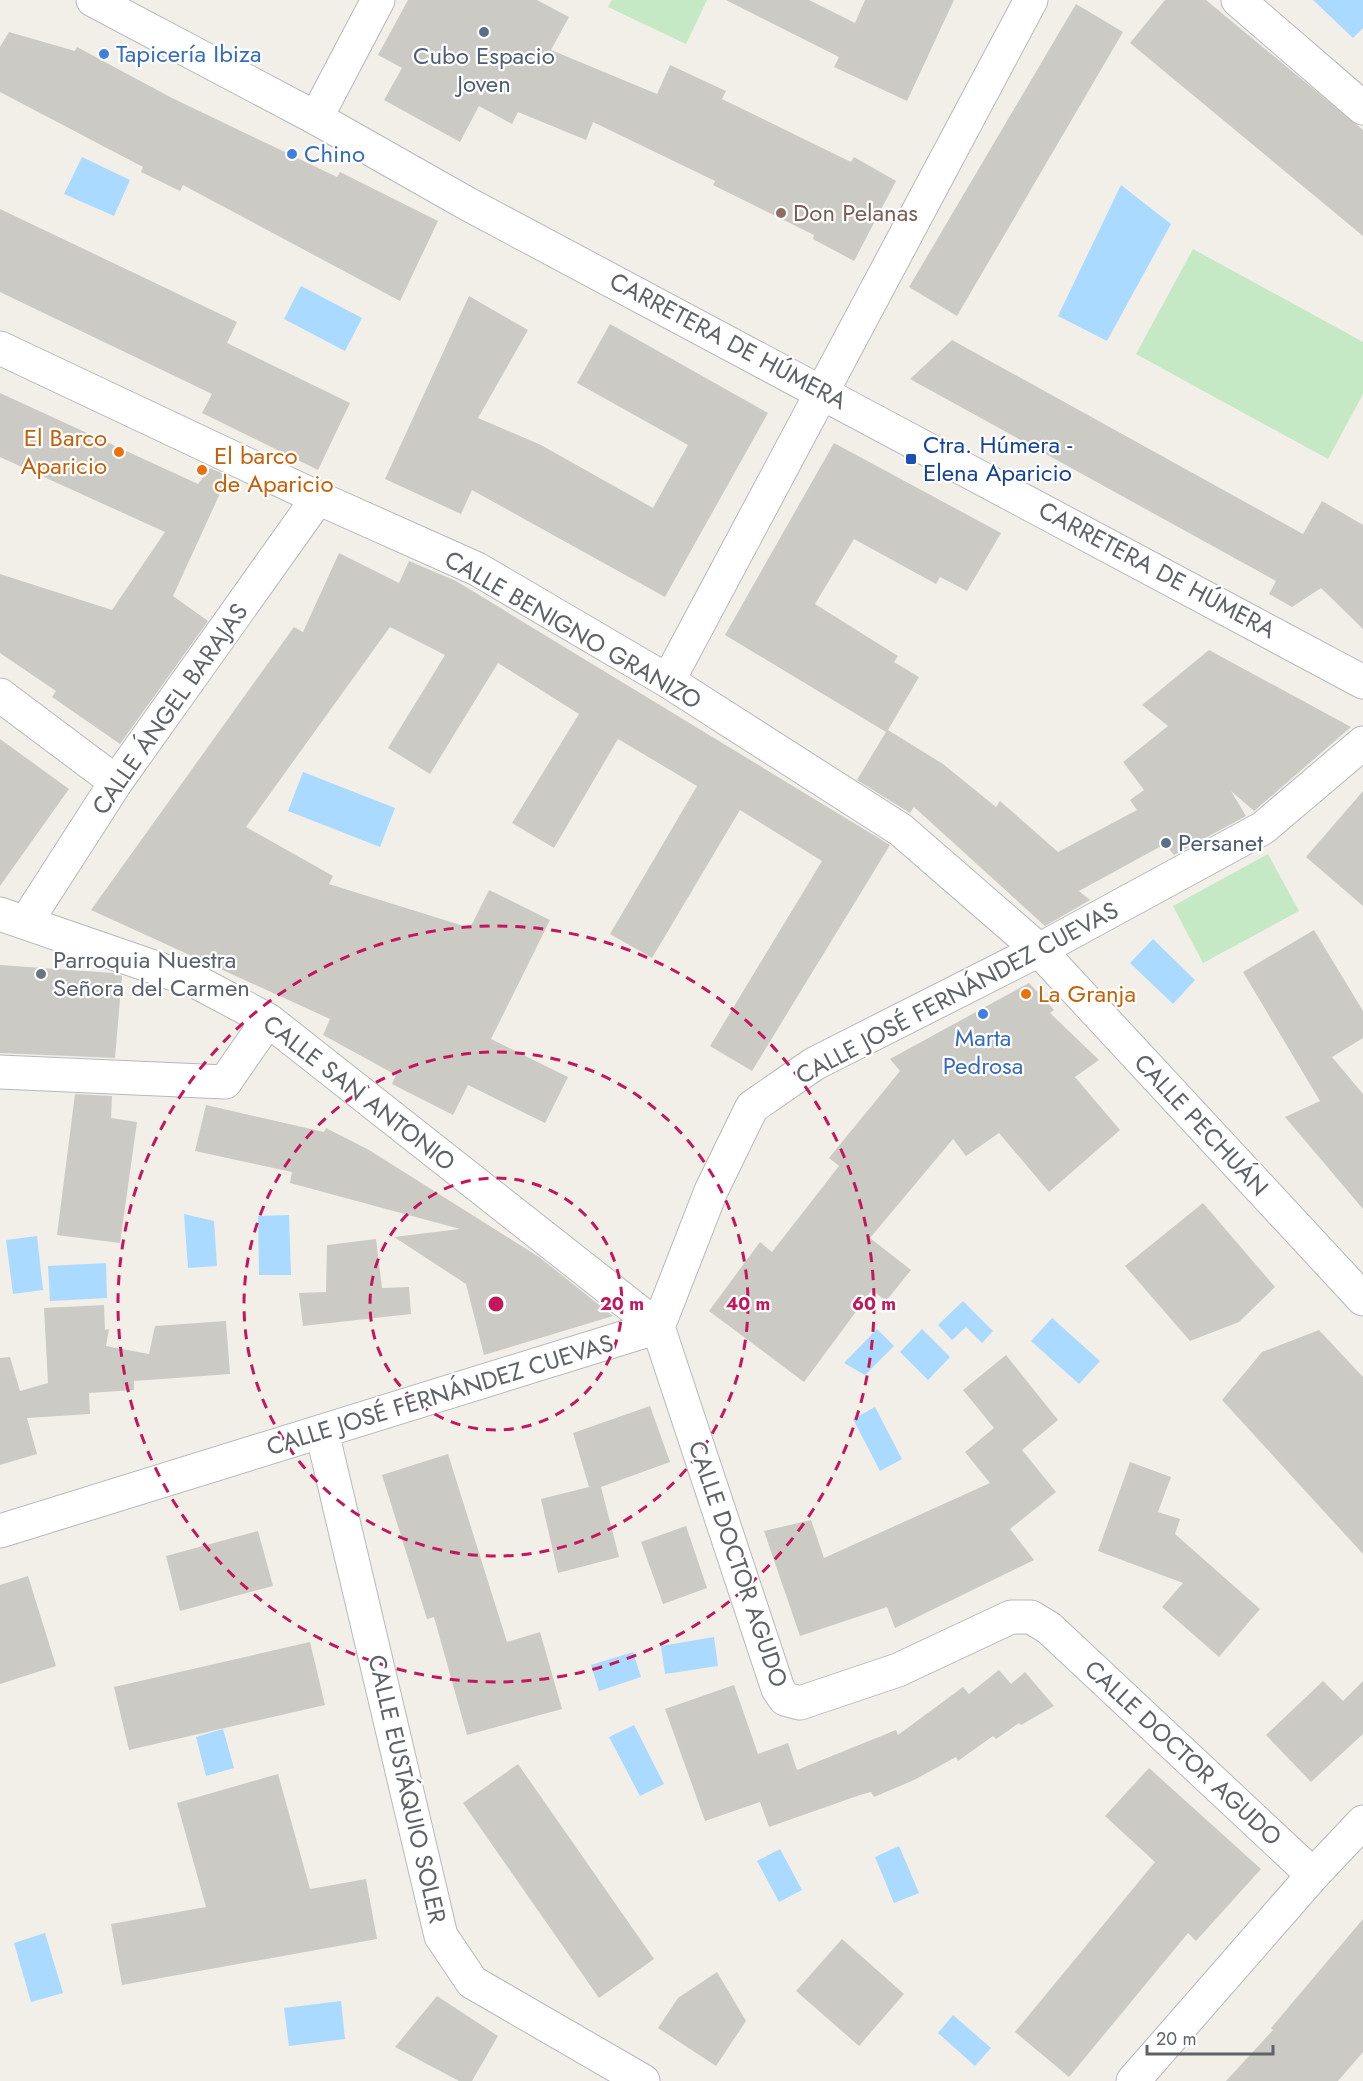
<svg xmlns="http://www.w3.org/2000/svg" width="1363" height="2081" font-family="Jost,sans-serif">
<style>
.green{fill:#c5e8c5}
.water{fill:#aadaff}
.building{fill:#cccac5}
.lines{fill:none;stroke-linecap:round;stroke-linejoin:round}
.street-casing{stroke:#b5b8bc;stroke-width:35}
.secondary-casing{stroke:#b6babf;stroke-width:35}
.street{stroke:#fff;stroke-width:33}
.secondary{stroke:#fff;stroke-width:33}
.ring{fill:none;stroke:#c2185b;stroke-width:3;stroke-dasharray:10 8}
.service-dot{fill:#5c6f8a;stroke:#fff;stroke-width:2}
.shop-dot{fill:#3f7fe0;stroke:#fff;stroke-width:2}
.education-dot{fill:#8d6e63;stroke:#fff;stroke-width:2}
.food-dot{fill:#e8710a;stroke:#fff;stroke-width:2}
.transit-dot{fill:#1a4fb4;stroke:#fff;stroke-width:2}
.worship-dot{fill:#6b7280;stroke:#fff;stroke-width:2}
.labels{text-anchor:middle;stroke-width:4.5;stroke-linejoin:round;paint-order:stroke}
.shop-label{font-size:24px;fill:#366cbe;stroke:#fff;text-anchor:start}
.service-label{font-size:24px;fill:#4e5e75;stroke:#fff}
.education-label{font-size:24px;fill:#785e54;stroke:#fff;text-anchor:start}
.street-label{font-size:24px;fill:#5f6368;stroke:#fff}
.food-label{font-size:24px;fill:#c56008;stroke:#fff;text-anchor:start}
.transit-label{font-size:24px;fill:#164399;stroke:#fff;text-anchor:start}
.worship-label{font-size:24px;fill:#5b616d;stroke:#fff;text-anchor:start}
.centre{fill:#c2185b;stroke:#fff;stroke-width:3}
.ring-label{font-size:18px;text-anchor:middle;font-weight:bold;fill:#c2185b;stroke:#fff;stroke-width:4.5;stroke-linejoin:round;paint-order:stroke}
</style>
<rect width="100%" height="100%" fill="#f1efe8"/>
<!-- green -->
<path class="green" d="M612,0H707L686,44L608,7Z
M1193,249L1363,342V394L1328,459L1136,354Z
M1268,854L1299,911L1203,963L1173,906Z"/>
<!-- water -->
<path class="water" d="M1313,0H1363V28L1353,38Z
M82,157L130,180L114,216L64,194Z
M1121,185L1171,224L1107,341L1058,316Z
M301,286L362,318L345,351L284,319Z
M303,772L395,808L380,847L288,811Z
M1153,939L1195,980L1173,1004L1130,963Z
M184,1214L214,1221L217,1266L188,1268Z
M289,1215L291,1275H259L258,1216Z
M37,1236L43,1290L13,1294L6,1240Z
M106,1263L107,1298L50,1301L48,1266Z
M963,1301L993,1331L982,1343L966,1327L952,1340L938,1325Z
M1052,1318L1100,1361L1079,1384L1031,1341Z
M877,1329L894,1346L865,1375L844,1363Z
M922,1329L950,1357L928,1380L900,1352Z
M875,1407L902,1459L880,1471L853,1419Z
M714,1637L718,1666L665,1674L661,1646Z
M633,1652L641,1677L599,1691L591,1665Z
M634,1725L664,1784L640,1796L609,1737Z
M223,1729L234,1768L206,1776L196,1737Z
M899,1846L919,1893L894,1903L875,1857Z
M780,1849L802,1890L779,1902L757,1861Z
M45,1933L63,1993L31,2002L14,1943Z
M341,2001L345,2039L289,2046L284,2008Z
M953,2015L991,2048L975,2066L938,2033Z"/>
<!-- building -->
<path class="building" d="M408,0H537L569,17L551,50L657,94L670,65L726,91L722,99L851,162L854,157L896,181L854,261L813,239L814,235L713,185L715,181L593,122L586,140L518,112L512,124L479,106L460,142L384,100L402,68L378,55Z
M726,0H809L855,23L865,0H954L907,101L834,67L839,57Z
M1165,0H1206L1363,130V236L1130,43Z
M1076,4L1123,32L957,316L909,287Z
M9,32L75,51L77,47L172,98L337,177L340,172L438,221L400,301L183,185L180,191L141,172L143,167L0,92V47Z
M0,209L237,322L227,343L350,403L318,470L202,413L212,394L0,292Z
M469,296L528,330L478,418L541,445L653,508L688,445L577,383L610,324L768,413L665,597L472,490L461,514L385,479Z
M952,340L1303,534L1322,501L1363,525V629L1321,588L1292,607L1269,594L1276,581L910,379Z
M0,393L198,484L210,468L228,476L173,596L208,621L120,744L52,697L56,691L0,653V574L112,610L165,532L0,457Z
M834,443L1001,533L967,591L940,577L936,584L854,539L815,604L898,656L894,662L919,677L888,730L943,764L996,807L1000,801L1058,852L1137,810L1130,800L1144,790L1123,762L1168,726L1142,705L1209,650L1351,727L1254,811L1231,791L1246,816L1174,855L1165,844L1079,891L1090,900L1045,926L914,807L910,813L857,780L886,732L725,635Z
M339,553L399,583L409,561L456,581L890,845L752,1071L710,1046L822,861L740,810L652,958L610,934L697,786L618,739L554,848L512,823L579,714L498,663L430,774L388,748L445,655L390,627L246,827L333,876L329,884L470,928L489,890L550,920L491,1039L568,1077L545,1123L468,1085L453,1115L392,1084L396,1075L323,1035L330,1019L91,910L294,627L303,632Z
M0,739L69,789L0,886Z
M1363,791V906L1306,857Z
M1314,930L1363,1011V1038L1332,1057L1363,1094V1209L1285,1117L1320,1101L1243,972Z
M0,965L113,973L122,976L115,1058L0,1053Z
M1029,983L1054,1010L1050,1013L1099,1060L1075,1077L1120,1130L1049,1192L999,1133L966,1156L953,1139L870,1238L911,1270L886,1301L872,1290L804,1382L709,1311L760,1242L772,1252L839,1166L829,1158L900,1071L890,1059Z
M75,1094L112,1096L111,1118L137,1122L120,1243L57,1235Z
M206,1105L324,1132L326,1128L369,1150L539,1257L613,1316L484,1355L466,1284L394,1237L460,1229L290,1183L292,1172L195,1151Z
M1203,1203L1275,1287L1239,1322L1190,1341L1125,1266Z
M376,1239L382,1288L409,1287L411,1314L303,1326L299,1293L326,1292L327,1245Z
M104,1305L105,1330L109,1329L106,1346L149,1354L155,1326L226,1321L230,1374L134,1381V1390L89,1393L90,1414L27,1418L37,1454L0,1465V1358L10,1357L20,1391L48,1383L44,1308Z
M1319,1330L1363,1377V1554L1222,1400L1262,1352Z
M1006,1355L1058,1420L1022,1450L1056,1492L1010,1529L1034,1560L895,1628L887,1607L800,1636L764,1531L811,1520L824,1558L990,1483L965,1452L994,1428L963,1390Z
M650,1406L670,1462L601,1487L619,1557L558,1573L541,1499L589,1487L573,1433Z
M448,1454L507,1642L540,1632L562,1709L467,1735L434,1617L427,1619L382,1475Z
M1130,1462L1171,1477L1158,1512L1180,1519L1175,1534L1260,1609L1219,1657L1162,1607L1183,1583L1098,1551Z
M686,1526L707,1588L663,1604L641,1542Z
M258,1531L273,1586L180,1611L166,1556Z
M28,1576L56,1666L0,1684V1585Z
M310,1642L325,1705L129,1750L114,1687Z
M999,1670L1011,1684L1025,1672L1054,1706L1021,1725L1019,1723L996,1739L993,1736L958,1761L956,1757L914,1780L874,1797L871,1792L860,1795L769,1827L760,1802L705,1821L665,1709L734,1685L758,1754L788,1743L797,1770L896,1730L898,1735L963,1687L969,1694Z
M1323,1681L1343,1701L1363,1681V1734L1311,1782L1266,1735Z
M518,1764L654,1959L599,1998L463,1803Z
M1149,1768L1261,1869L1196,1941L1188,1933L1069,2077L1015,2032L1155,1862L1105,1816Z
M278,1774L310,1889L366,1879L377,1939L122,1985L111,1924L206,1907L177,1803Z
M1363,1919V2052L1338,2081H1226L1273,2030L1271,2028Z
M842,1939L904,1994L859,2046L796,1991Z
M717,1972L746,2021L716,2066L658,2028L678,1998Z
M437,1996L498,2036L472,2081H459L395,2047Z"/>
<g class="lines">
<!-- street casing -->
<g class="street-casing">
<path id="street" d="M1238,0L1363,108
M316,118L378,0
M0,348L318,498L477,569L668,681L901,830L1039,950L1363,1299
M668,681L1031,0
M0,695L116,782
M0,914L197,982L268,1020L658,1327L778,1689L785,1699L800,1703L898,1670L1011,1617H1031L1049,1628L1313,1875
M26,922L116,782L318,498
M0,1072L225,1082L268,1020
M322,1432L441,1936L472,1982L643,2081
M0,1531L658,1327L711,1191L752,1107L814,1064L1039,950L1263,828L1363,743
M1133,2081L1313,1875L1363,1822"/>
</g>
<!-- secondary casing -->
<g class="secondary-casing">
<path id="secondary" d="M93,0L316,118L466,203L1363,682"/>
</g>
<!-- street -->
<use href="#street" class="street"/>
<!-- secondary -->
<use href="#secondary" class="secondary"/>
</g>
<!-- distance rings -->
<g class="ring">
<circle cx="496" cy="1304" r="126"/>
<circle cx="496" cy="1304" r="252"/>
<circle cx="496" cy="1304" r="378"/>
</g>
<!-- markers -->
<g class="service-dot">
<circle cx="484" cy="32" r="6"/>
<circle cx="1166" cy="843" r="6"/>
</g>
<g class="shop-dot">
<circle cx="104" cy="54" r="6"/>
<circle cx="292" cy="154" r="6"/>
<circle cx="983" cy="1014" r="6"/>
</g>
<circle class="education-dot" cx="781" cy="213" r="6"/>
<g class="food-dot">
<circle cx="119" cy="452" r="6"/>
<circle cx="202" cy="470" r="6"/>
<circle cx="1026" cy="994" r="6"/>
</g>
<rect class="transit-dot" x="905" y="453" width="12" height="12" rx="3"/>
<circle class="worship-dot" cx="41" cy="974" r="6"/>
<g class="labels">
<!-- shop labels -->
<g class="shop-label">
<text x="116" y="62">Tapicería Ibiza</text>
<text x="304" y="162">Chino</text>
<text x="983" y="1046" text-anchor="middle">Marta<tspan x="983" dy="28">Pedrosa</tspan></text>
</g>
<!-- service labels -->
<g class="service-label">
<text x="484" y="64">Cubo Espacio<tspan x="484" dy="28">Joven</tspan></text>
<text x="1178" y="851" text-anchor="start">Persanet</text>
</g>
<!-- education labels -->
<g class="education-label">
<text x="793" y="221">Don Pelanas</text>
</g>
<!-- street labels -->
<g class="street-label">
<text transform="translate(728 341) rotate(28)" y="8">CARRETERA DE HÚMERA</text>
<text transform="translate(1157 570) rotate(28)" y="8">CARRETERA DE HÚMERA</text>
<text transform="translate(573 630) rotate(30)" y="8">CALLE BENIGNO GRANIZO</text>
<text transform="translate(170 709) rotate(-55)" y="8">CALLE ÁNGEL BARAJAS</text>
<text transform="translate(957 993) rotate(-28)" y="8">CALLE JOSÉ FERNÁNDEZ CUEVAS</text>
<text transform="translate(359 1093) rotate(38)" y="8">CALLE SAN ANTONIO</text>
<text transform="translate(1201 1125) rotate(47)" y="8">CALLE PECHUÁN</text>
<text transform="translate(440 1395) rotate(-17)" y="8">CALLE JOSÉ FERNÁNDEZ CUEVAS</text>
<text transform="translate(738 1564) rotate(71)" y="8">CALLE DOCTOR AGUDO</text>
<text transform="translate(1183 1753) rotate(43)" y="8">CALLE DOCTOR AGUDO</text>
<text transform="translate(407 1789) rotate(77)" y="8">CALLE EUSTÁQUIO SOLER</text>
</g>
<!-- food labels -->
<g class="food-label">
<text x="107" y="446" text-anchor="end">El Barco<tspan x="107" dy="28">Aparicio</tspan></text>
<text x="214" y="464">El barco<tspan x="214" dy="28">de Aparicio</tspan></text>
<text x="1038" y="1002">La Granja</text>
</g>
<!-- transit labels -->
<g class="transit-label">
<text x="923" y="453">Ctra. Húmera -<tspan x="923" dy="28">Elena Aparicio</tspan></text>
</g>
<!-- worship labels -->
<g class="worship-label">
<text x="53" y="968">Parroquia Nuestra<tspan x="53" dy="28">Señora del Carmen</tspan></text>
</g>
</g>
<circle cx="496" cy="1304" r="9" class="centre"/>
<g class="ring-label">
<text x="622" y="1310">20 m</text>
<text x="748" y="1310">40 m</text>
<text x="874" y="1310">60 m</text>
</g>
<!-- scale -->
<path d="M1147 2045v9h126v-9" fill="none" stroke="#5f6368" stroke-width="3"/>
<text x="1156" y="2045" font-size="18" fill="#5f6368" stroke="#ffffff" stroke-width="4.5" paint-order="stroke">20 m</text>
</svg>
